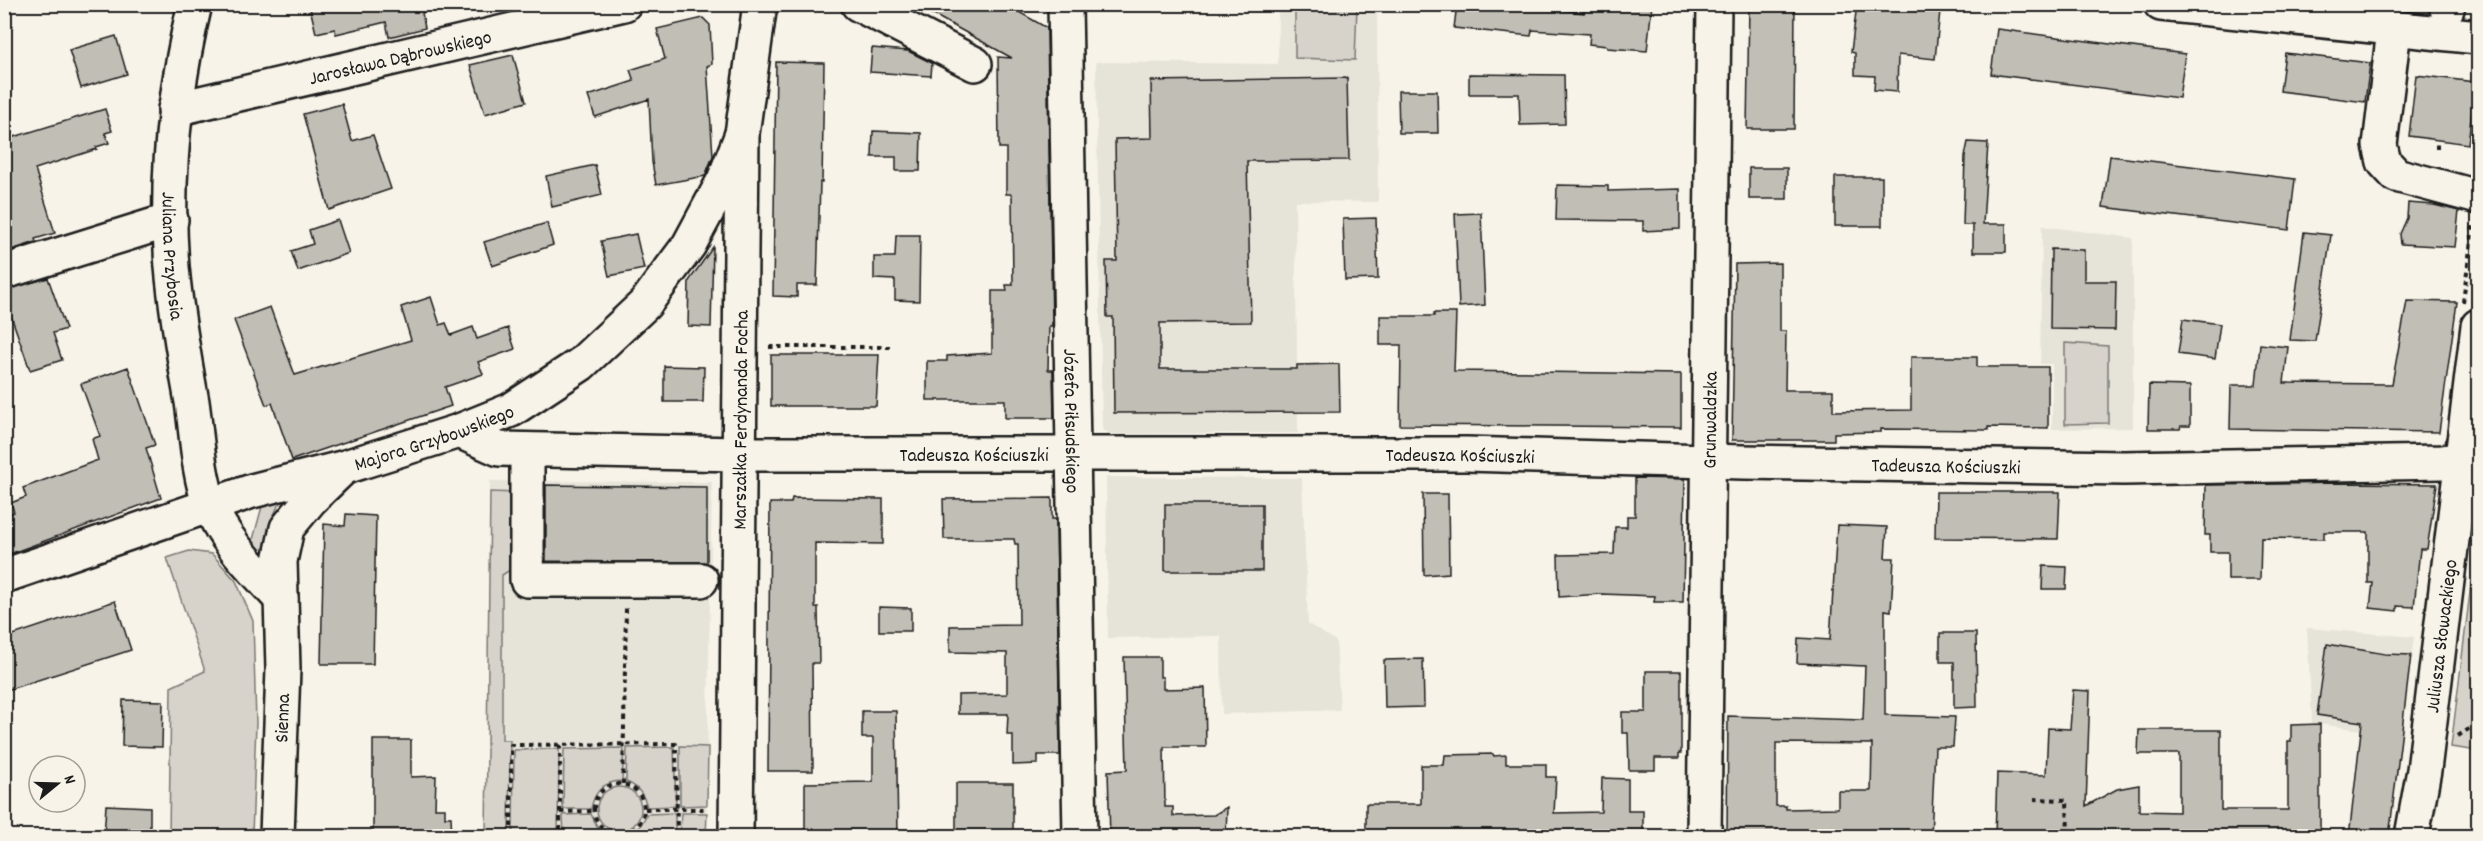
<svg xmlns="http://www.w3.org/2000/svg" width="2483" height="841" font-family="Dekko,sans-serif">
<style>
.built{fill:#e6e3d9}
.green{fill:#d7d3cb;stroke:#7a7874;stroke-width:1.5}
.building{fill:#c0beb5;stroke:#1c1c1c;stroke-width:1.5;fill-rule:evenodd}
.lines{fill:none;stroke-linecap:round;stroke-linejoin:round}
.minor-casing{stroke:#1c1c1c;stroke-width:38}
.path{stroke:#1c1c1c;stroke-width:4;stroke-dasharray:4.5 4.5;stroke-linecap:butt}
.minor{stroke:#f7f3e8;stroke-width:33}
.labels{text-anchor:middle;stroke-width:4.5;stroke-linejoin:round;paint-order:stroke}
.street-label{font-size:20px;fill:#1c1c1c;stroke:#f7f3e8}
</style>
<rect width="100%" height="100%" fill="#f7f3e8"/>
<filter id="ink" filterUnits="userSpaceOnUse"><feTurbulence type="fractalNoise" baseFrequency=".0167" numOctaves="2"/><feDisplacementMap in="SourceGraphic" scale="12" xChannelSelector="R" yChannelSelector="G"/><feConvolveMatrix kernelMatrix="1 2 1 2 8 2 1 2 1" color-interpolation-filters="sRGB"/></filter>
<g filter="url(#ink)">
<!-- built -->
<path class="built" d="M1278,5H1377L1378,202L1295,201L1298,433L1109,434L1102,429L1096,62L1278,64Z
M2042,226L2133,238V428L2052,429V364H2040Z
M1106,477L1302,478L1308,624L1336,641L1340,710L1222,714L1221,636L1108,638Z
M490,481L712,482L706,836H486Z
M2307,628L2414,637L2401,736L2312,723Z"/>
<!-- green -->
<path class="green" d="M1295,5H1357L1355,60L1295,58Z
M2065,343L2108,346V423L2065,424Z
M284,492L270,524L264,562L251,547L264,499Z
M490,492L517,493L516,566L502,575V740H510L509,836H486Z
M189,551L212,554L236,581L253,621L256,723L252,836H169L171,687L205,671L167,558Z
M2471,584L2478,585V751L2451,747Z
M680,746L708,747L707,805L680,806Z
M674,747L676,806L647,807C644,795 638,786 626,782L627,748Z
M624,748L622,781C604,781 594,792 591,809H563L564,749Z
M559,749L558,836H513L514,750Z
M597 809a22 22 0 1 1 44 0a22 22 0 1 1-44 0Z
M675,813V836H624L638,830L647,814Z
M681,813H707L706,836H680Z
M591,814L598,828L612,836H564L563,815Z"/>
<!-- building -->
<path class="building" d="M309,4H423L424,12L422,13L425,28L389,37L386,22L336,34L335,29L316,33Z
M914,4H1005L1047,28L1052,326H1049L1048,370H1053L1054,418H1005V400H927V361H947V356L992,353V291H1007L1006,285H1013L1012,194H1006V148H999L998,57L1012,58Z
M1457,4H1513L1584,13L1585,4H1652L1647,51L1607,48V46L1589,44L1590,34L1532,30L1531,36L1454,28Z
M1749,4H1795L1794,129H1747Z
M1857,4H1883L1940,11L1935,59L1898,55L1897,92L1874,90L1875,76L1855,75V53L1851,52Z
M703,18L710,25L712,64L707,66L713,156L705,176L656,185L652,162L649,99L595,117L588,96L634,81L630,70L665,59L657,29Z
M1997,29L2185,54L2179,98L1991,74Z
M116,36L127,74L81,88L69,50Z
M872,48L908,51L932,63L931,76L870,72Z
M2285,53L2370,63L2365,102L2280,91Z
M513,55L526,102L485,114L470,65Z
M776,62L824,63L822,182H820L817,285H797V297L773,296Z
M1469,74L1564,75L1565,124L1520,125L1519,94H1469Z
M2416,75L2475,82L2468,144L2409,136Z
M1347,78L1349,160L1247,161L1251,322L1160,323V369H1297V365L1339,364L1340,412L1114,413L1113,317H1107L1106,261H1117L1115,139L1152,138L1151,81Z
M1398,91H1437L1438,133H1399Z
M342,104L352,141L373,135L391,189L329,210L303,114Z
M105,109L112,131L105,133L109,143L96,147L97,149L35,169L55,233L35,239L36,242L8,251L4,240V140Z
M873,131L921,133L920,171H896V157H872Z
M1968,142L1988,143L1983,224H2006V252H1973V225H1963L1965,156Z
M2110,156L2295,179L2289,230L2103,207Z
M595,165L602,195L552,207L546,176Z
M1749,168H1787V199H1749Z
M1835,177H1882V226H1835Z
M1557,185L1608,186V191L1680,189V229L1643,231V221L1556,220Z
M2408,203L2434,205L2459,211L2455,247L2401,244L2400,234L2407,218Z
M1481,213L1485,305L1459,307L1455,214Z
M1376,218L1378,279L1345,280L1343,219Z
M338,220L349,253L298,271L291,251L313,244L309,230Z
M547,223L553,245L492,266L484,242Z
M2304,232L2331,235L2315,341L2290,340Z
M636,234L644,269L609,276L601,241Z
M896,235H920L919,301L895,300V280L874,279V257H895Z
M713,247L711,327L688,326L689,281Z
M2051,249L2084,250V281H2116L2115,330L2050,329Z
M1780,263V331H1786L1785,390H1833V411L1911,410V357H1977V367H2048V428L1988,427V430L1881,429V432L1834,433V440H1732L1735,264Z
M48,278L66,329L53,333L62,360L30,370L4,296V290Z
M431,297L440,325L446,323L451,335L473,327L477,339L508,328L515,349L478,362L483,374L445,387L451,406L292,460L272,403L266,405L234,320L270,307L295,375L411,340L401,307Z
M2407,301L2457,302L2439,432L2230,429L2231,385H2256L2260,344L2288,347L2284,383L2392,384Z
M1434,313H1456L1454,371L1681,374V427L1400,425L1401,345H1380V316H1434Z
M2183,319L2220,324L2215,359L2178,354Z
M771,355H879L876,406H771Z
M664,366L704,367L703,402H664Z
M128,367L155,445L146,448L161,498L4,556V516L14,512L11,503L26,497L23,488L98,460L92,439L100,436L81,384Z
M2149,385L2190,386V426H2181L2180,429H2148Z
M1635,478L1685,479L1683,602H1654L1655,596L1601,594L1559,597L1558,555L1614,554L1615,527H1627V516H1635Z
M2338,483L2437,484L2427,549H2420L2414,607L2397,606V611L2370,608L2373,583H2368V532H2324V539L2261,538L2260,580H2228V552H2210V535H2205L2206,485Z
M546,485L707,487V563L546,561Z
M1936,492H2060L2058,539L1935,538Z
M1423,494H1448L1449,573L1424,575Z
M792,498L883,499V544L815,543V607H818L819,663H812L813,771H768L770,503H791Z
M1052,498V519H1056L1060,755H1038V764L1013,765V735H1007L1008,714H958V695L1007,694V653L950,652V626L1019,625L1018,544H1015L1014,539H944L943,499Z
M1165,504H1262V571H1165Z
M346,514L376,516L373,664H321L324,524L345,526Z
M1837,525L1887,527L1885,558H1894L1891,611L1885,610V715L1955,717L1953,747H1935L1931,837H1727L1728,716L1863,720L1865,666L1797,663L1798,638L1830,640ZM1776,743L1872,744L1871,791H1838V808L1786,809V806H1776Z
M2043,566L2067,567L2066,589H2042Z
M115,601L131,650L4,691V638Z
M879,607L911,608V631H879Z
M1940,633H1976L1977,707L1954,708V662H1940Z
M2327,644L2385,654L2411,655L2389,837H2349L2362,722L2317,715Z
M1124,657H1160V677H1163V689L1205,688L1206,747H1164L1165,807H1173V816L1214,815L1227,807L1226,837H1110L1108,771L1127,770Z
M1423,659L1424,707L1385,708L1384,660Z
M1646,671H1681V753H1679V758H1655V770H1629L1628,733H1622V712H1646Z
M2073,690L2090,691L2086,806L2117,789L2139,785V811L2179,812V754H2138L2139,730H2221V810H2288V741H2291V725L2320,724V837H1995L1997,773L2046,775L2048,728L2070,729Z
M123,700L163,701L162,747L122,746Z
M862,711H896L898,837H805V783L873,782V738H862Z
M373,740H411V777L436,776L435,808H445V817H451L452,837H373Z
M1493,754L1494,756L1506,755V764H1546V777H1556L1554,813L1601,812L1602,778L1628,779V811H1643V837H1366V804H1421V765H1444L1445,755Z
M956,783H1013V837H956Z
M106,805L150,807V837H104Z"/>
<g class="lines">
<!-- minor casing -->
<g class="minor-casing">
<g id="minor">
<path id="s1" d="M195,4C174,91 165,178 172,267C176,312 184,358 192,402C197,436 198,473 210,505C224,542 256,571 281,599"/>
<path d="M858,4L975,64"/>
<path id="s2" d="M1065,4L1080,836"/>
<path d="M2161,4L2478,37"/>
<path d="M2447,9L2448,4"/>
<path d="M2394,30L2380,145L2384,162L2396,175L2478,197"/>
<path id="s3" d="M175,109L624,4"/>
<path d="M4,272L171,220"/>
<path id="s4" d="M459,431L499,449L738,454H1467L1743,462L2124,468L2442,462L2463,459"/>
<path d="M527,450V580H701"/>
<path id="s5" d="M4,576L252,491L342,468L459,431L511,410L581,364L645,304L689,245L724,180L742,134"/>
<path id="s6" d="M277,836L283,669L280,561L287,528L311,499L341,470"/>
<path id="s7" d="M736,836L742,134L760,4"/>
<path id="s8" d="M1704,836L1714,4"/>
<path id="s9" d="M2412,836L2424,770L2478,326"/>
</g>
</g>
<!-- path -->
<path class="path" d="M2437,149V140
M2463,302L2473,226
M769,347H890
M2458,736L2478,723
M560,745V836
M594 809a25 25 0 1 1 50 0a25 25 0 1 1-50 0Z
M623,784L626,608
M2034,799L2067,800L2068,836
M645,809H707
M560,812L593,811
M511,836V745L676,744L677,836"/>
<!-- minor -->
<use href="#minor" class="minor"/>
</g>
</g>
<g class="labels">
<!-- street labels -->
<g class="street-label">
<text dy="7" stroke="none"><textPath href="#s3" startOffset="231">Jarosława Dąbrowskiego</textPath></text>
<text dy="7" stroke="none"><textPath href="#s1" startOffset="254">Juliana Przybosia</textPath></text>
<text dy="7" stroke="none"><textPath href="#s7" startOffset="416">Marszałka Ferdynanda Focha</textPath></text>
<text dy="7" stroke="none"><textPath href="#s2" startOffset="417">Józefa Piłsudskiego</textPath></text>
<text dy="7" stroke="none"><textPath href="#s8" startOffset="416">Grunwaldzka</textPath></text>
<text dy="7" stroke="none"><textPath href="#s5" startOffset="452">Majora Grzybowskiego</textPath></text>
<text dy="7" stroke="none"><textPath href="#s4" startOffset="519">Tadeusza Kościuszki</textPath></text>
<text dy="7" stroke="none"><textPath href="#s4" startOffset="1005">Tadeusza Kościuszki</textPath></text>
<text dy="7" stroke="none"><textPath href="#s4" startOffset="1491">Tadeusza Kościuszki</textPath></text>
<text dy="7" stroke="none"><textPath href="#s9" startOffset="202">Juliusza Słowackiego</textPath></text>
<text dy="7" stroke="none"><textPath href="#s6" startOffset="118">Sienna</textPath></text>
</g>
</g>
<!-- margin -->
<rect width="2483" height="841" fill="none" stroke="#f7f3e8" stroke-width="24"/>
<rect x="12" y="12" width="2459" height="817" fill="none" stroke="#1c1c1c" stroke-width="2" filter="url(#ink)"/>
<!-- north arrow -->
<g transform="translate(57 784) rotate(71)"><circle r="28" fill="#f7f3e8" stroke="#9f9d96" stroke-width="1.5"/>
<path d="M0-4.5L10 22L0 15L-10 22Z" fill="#1c1c1c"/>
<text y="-9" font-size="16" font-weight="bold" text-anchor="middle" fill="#1c1c1c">N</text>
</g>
</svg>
